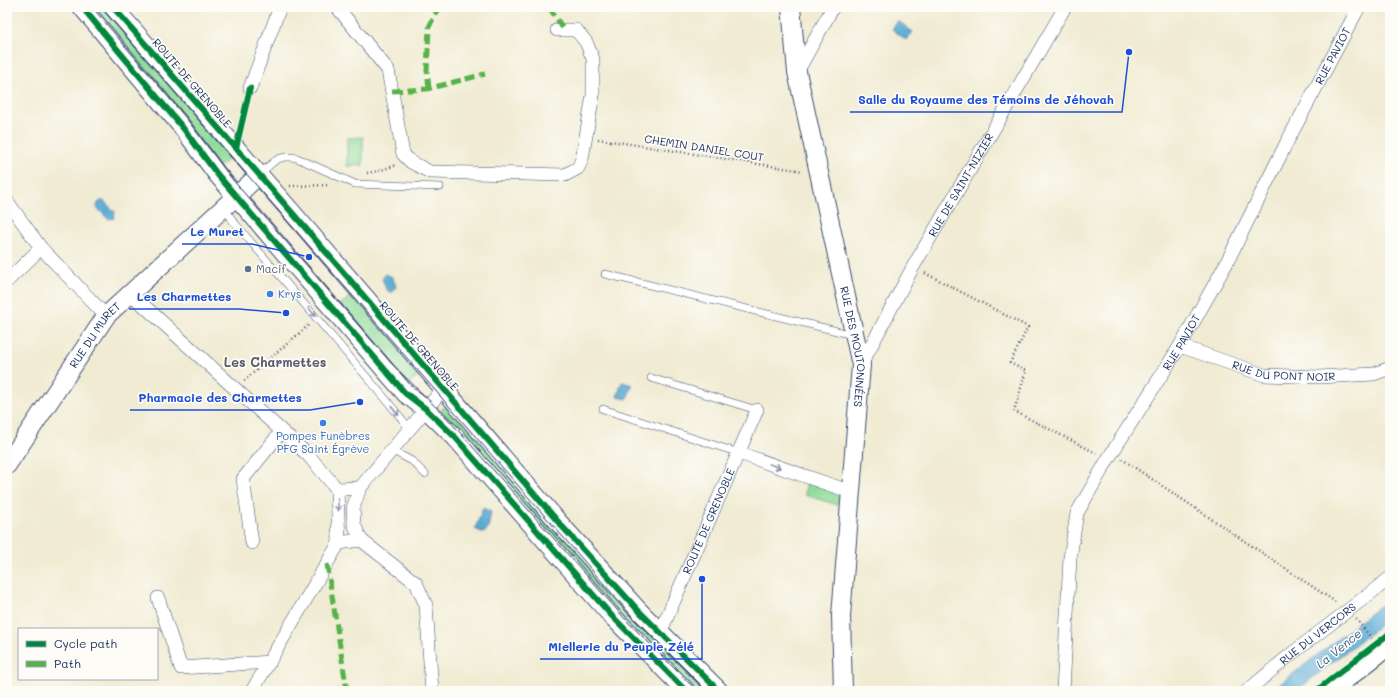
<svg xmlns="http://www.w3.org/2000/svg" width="1397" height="698" font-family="Mali,sans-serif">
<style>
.green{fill:#8dda97;stroke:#54847a}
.water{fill:#59abd4;stroke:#3a6d99}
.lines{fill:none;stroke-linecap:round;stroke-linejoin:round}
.lane-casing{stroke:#3b4b6f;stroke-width:8}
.street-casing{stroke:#3b4b6f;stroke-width:14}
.secondary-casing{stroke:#3b4b6f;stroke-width:20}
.path{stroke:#3b4b6f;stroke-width:2.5;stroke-dasharray:1 3;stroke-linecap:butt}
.lane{stroke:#fff;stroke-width:7}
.street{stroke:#fff;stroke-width:13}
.secondary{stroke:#fff;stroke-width:18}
.tram{stroke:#1b2f5e;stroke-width:1}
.quiet{stroke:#55b248;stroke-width:5;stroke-dasharray:10 5;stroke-linecap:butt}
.cycleway-casing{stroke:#fdfcf7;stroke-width:8}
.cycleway{stroke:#00873e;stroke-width:6}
.oneway{stroke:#8d97ae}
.service-dot{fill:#5c6f8a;stroke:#fdfcf7;stroke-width:1.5}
.shop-dot{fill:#3f7fe0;stroke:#fdfcf7;stroke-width:1.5}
.labels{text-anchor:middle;stroke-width:3.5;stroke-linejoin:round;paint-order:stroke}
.street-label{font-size:11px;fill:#1b2f5e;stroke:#fdfcf7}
.service-label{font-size:11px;fill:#4e5e75;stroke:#fdfcf7;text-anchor:start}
.shop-label{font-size:11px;fill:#366cbe;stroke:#fdfcf7;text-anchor:start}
.water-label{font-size:12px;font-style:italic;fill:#315a87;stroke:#fdfcf7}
.quarter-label{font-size:13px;font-weight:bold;fill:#5c5b6d;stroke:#fdfcf7}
.leader{fill:none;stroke:#1d4ed8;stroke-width:1.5}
.callout-dot{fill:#1d4ed8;stroke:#fdfcf7;stroke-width:1.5}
.callout-label{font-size:12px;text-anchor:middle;font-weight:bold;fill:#1d4ed8;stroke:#fdfcf7;stroke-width:3.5;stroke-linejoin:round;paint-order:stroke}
</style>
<rect width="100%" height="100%" fill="#fdfcf7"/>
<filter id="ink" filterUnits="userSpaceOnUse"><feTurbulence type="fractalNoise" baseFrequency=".025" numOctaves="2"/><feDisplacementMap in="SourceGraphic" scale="8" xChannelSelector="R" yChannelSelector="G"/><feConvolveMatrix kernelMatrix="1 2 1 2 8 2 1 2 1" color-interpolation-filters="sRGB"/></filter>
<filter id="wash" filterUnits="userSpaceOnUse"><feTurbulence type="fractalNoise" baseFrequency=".012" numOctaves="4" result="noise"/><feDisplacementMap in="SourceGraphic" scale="16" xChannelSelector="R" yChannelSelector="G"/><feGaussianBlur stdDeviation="0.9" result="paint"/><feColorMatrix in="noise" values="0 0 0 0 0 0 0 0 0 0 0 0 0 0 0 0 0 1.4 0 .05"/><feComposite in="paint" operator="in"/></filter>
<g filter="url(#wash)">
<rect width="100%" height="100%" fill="#f0ebd2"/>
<!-- green -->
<path class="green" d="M88,7H106L234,154L219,167Z
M363,137V165L347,166V138Z
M354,293L423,372L406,386L337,308Z
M447,405L712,691H692L624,622L439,412Z
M807,479L839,492L838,505L805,495Z"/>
<!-- water -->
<path class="water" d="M898,21L913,32L906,40L892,29Z
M101,201H104L115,212L114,218L108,219L97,208L98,203Z
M386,274L392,277L396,286L393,292H390L386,289L382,278Z
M622,382L632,385L627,399L617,397Z
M483,508L491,512L488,528L484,533L475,529Z
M1390,598V617L1296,691H1271Z"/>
</g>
<g filter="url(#ink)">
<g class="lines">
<!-- lane casing -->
<g class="lane-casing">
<path id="lane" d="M259,174C274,163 276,154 297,158L355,184L440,187
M224,207L233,221L384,397L409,428
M605,274L853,335
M651,378L757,410
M603,409L739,453
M391,450L412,461L425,474"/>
</g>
<!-- street casing -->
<g class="street-casing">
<g id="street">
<path d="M337,7L388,70L403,154L411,162L430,172L565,175L578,168L582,159L593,95V59L586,42L576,30H557"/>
<path d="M797,72L833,7"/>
<path d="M250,88L280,7"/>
<path d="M7,201L41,248L106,316"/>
<path d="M7,281L41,248"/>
<path d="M130,293L308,455L337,489"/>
<path id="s1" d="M1180,346L1264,375L1319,377L1374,374L1390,368"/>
<path id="s2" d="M861,365L913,267L1065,7"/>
<path d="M739,453L851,492"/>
<path d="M360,488L443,389"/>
<path d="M361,540L339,543L337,489L360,488L353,508L354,524L361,540L416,583L426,605L432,691"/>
<path d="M252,543L243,479L281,432"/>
<path d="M158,598L181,668L270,662"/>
<path id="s3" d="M660,633L757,410"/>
<path d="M252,691L339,543"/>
<path id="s4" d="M1063,691L1070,558L1077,513L1108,459L1180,346L1226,264L1287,142L1359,7"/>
<path id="s5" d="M1247,691L1290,655L1390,578"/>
</g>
</g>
<!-- secondary casing -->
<g class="secondary-casing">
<g id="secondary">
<path d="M82,7L183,128L217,174L405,393L426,409L455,437L611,615L686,691"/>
<path d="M113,7L295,216L560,524L637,609L719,691"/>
<path id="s6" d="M791,7L797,72L861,365L841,616L843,691"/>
<path id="s7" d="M7,465L106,316L259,175"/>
<path d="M1331,691L1390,645"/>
</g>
</g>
<!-- path -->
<path class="path" d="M598,139L803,171
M367,173L378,171L397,165
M290,186L329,185
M925,273L1028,327L1010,363L1026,371L1014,411L1096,453
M244,381L310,324
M1122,459L1337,603
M1356,619L1373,640"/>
<!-- lane -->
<use href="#lane" class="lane"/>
<!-- street -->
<use href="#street" class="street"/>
<!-- secondary -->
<use href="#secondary" class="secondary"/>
<!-- tram -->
<path class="tram" d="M92,7L186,118L232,179L392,364L448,419L626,620L697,691
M101,7L631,615L707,691"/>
<!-- quiet -->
<path class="quiet" d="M549,7L564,30
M429,88L427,71L429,27L439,7
M392,91L427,89L485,74
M327,564L347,691"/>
<!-- cycleway casing -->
<g class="cycleway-casing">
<path id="cycleway" d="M82,7L183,128L217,174L405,393L426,409L455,437L611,615L686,691
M113,7L295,216L560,524L637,609L719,691
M236,148L250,88
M1316,691L1390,633"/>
</g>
<!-- cycleway -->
<use href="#cycleway" class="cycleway"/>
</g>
<!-- one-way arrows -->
<defs><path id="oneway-shaft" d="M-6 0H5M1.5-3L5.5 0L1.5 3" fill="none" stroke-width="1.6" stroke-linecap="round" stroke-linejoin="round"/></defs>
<g class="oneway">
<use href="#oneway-shaft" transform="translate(312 312) rotate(49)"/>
<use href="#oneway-shaft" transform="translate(395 411) rotate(51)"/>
<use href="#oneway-shaft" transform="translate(775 466) rotate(20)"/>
<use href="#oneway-shaft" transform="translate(338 505) rotate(86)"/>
</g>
</g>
<!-- markers -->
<circle class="service-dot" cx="248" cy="269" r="4"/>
<g class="shop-dot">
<circle cx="270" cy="294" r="4"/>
<circle cx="323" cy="423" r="4"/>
</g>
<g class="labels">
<!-- street labels -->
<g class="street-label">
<text dy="4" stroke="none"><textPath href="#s4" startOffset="703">RUE PAVIOT</textPath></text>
<text transform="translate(192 83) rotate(49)" y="4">ROUTE DE GRENOBLE</text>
<text transform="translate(704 148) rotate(9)" y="4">CHEMIN DANIEL COUT</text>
<text dy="4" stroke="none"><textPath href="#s2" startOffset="206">RUE DE SAINT-NIZIER</textPath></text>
<text dy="4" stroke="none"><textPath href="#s7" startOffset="157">RUE DU MURET</textPath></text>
<text dy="4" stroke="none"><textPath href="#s4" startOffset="379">RUE PAVIOT</textPath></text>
<text transform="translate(419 346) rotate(49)" y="4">ROUTE DE GRENOBLE</text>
<text dy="4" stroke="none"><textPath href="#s6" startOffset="346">RUE DES MOUTONNÉES</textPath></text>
<text dy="4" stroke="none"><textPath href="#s1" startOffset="108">RUE DU PONT NOIR</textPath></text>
<text dy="4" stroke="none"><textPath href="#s3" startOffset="122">ROUTE DE GRENOBLE</textPath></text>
<text dy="4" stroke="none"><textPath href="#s5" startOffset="91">RUE DU VERCORS</textPath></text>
</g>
<!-- service labels -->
<g class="service-label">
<text x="256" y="273">Macif</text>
</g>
<!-- shop labels -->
<g class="shop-label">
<text x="278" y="298">Krys</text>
<text x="323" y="440" text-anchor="middle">Pompes Funèbres<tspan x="323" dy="13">PFG Saint Égrève</tspan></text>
</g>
<!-- water labels -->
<g class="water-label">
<text transform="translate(1339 649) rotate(-39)" y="4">La Vence</text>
</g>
<!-- quarter labels -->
<g class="quarter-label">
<text x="275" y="367">Les Charmettes</text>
</g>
</g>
<!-- callouts -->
<path class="leader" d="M1129 52L1122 112H850M309 257L252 244H182M286 313L239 309H129M360 402L310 410H130M702 579L702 659H540"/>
<g class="callout-dot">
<circle cx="1129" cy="52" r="4"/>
<circle cx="309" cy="257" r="4"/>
<circle cx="286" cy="313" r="4"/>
<circle cx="360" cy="402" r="4"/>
<circle cx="702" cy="579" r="4"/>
</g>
<g class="callout-label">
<text x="986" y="104">Salle du Royaume des Témoins de Jéhovah</text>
<text x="217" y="236">Le Muret</text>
<text x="184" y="301">Les Charmettes</text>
<text x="220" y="402">Pharmacie des Charmettes</text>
<text x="621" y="651">Miellerie du Peuple Zélé</text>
</g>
<!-- margin -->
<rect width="1397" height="698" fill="none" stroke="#fdfcf7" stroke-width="24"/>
<!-- legend -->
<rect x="18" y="628" width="140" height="52" fill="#fdfcf7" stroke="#a3aaba"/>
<rect x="26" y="641" width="20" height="6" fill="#00873e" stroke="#a3aaba"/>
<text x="54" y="648" font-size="12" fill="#1b2f5e">Cycle path</text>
<rect x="26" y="661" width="20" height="6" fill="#55b248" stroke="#a3aaba"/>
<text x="54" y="668" font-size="12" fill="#1b2f5e">Path</text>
</svg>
